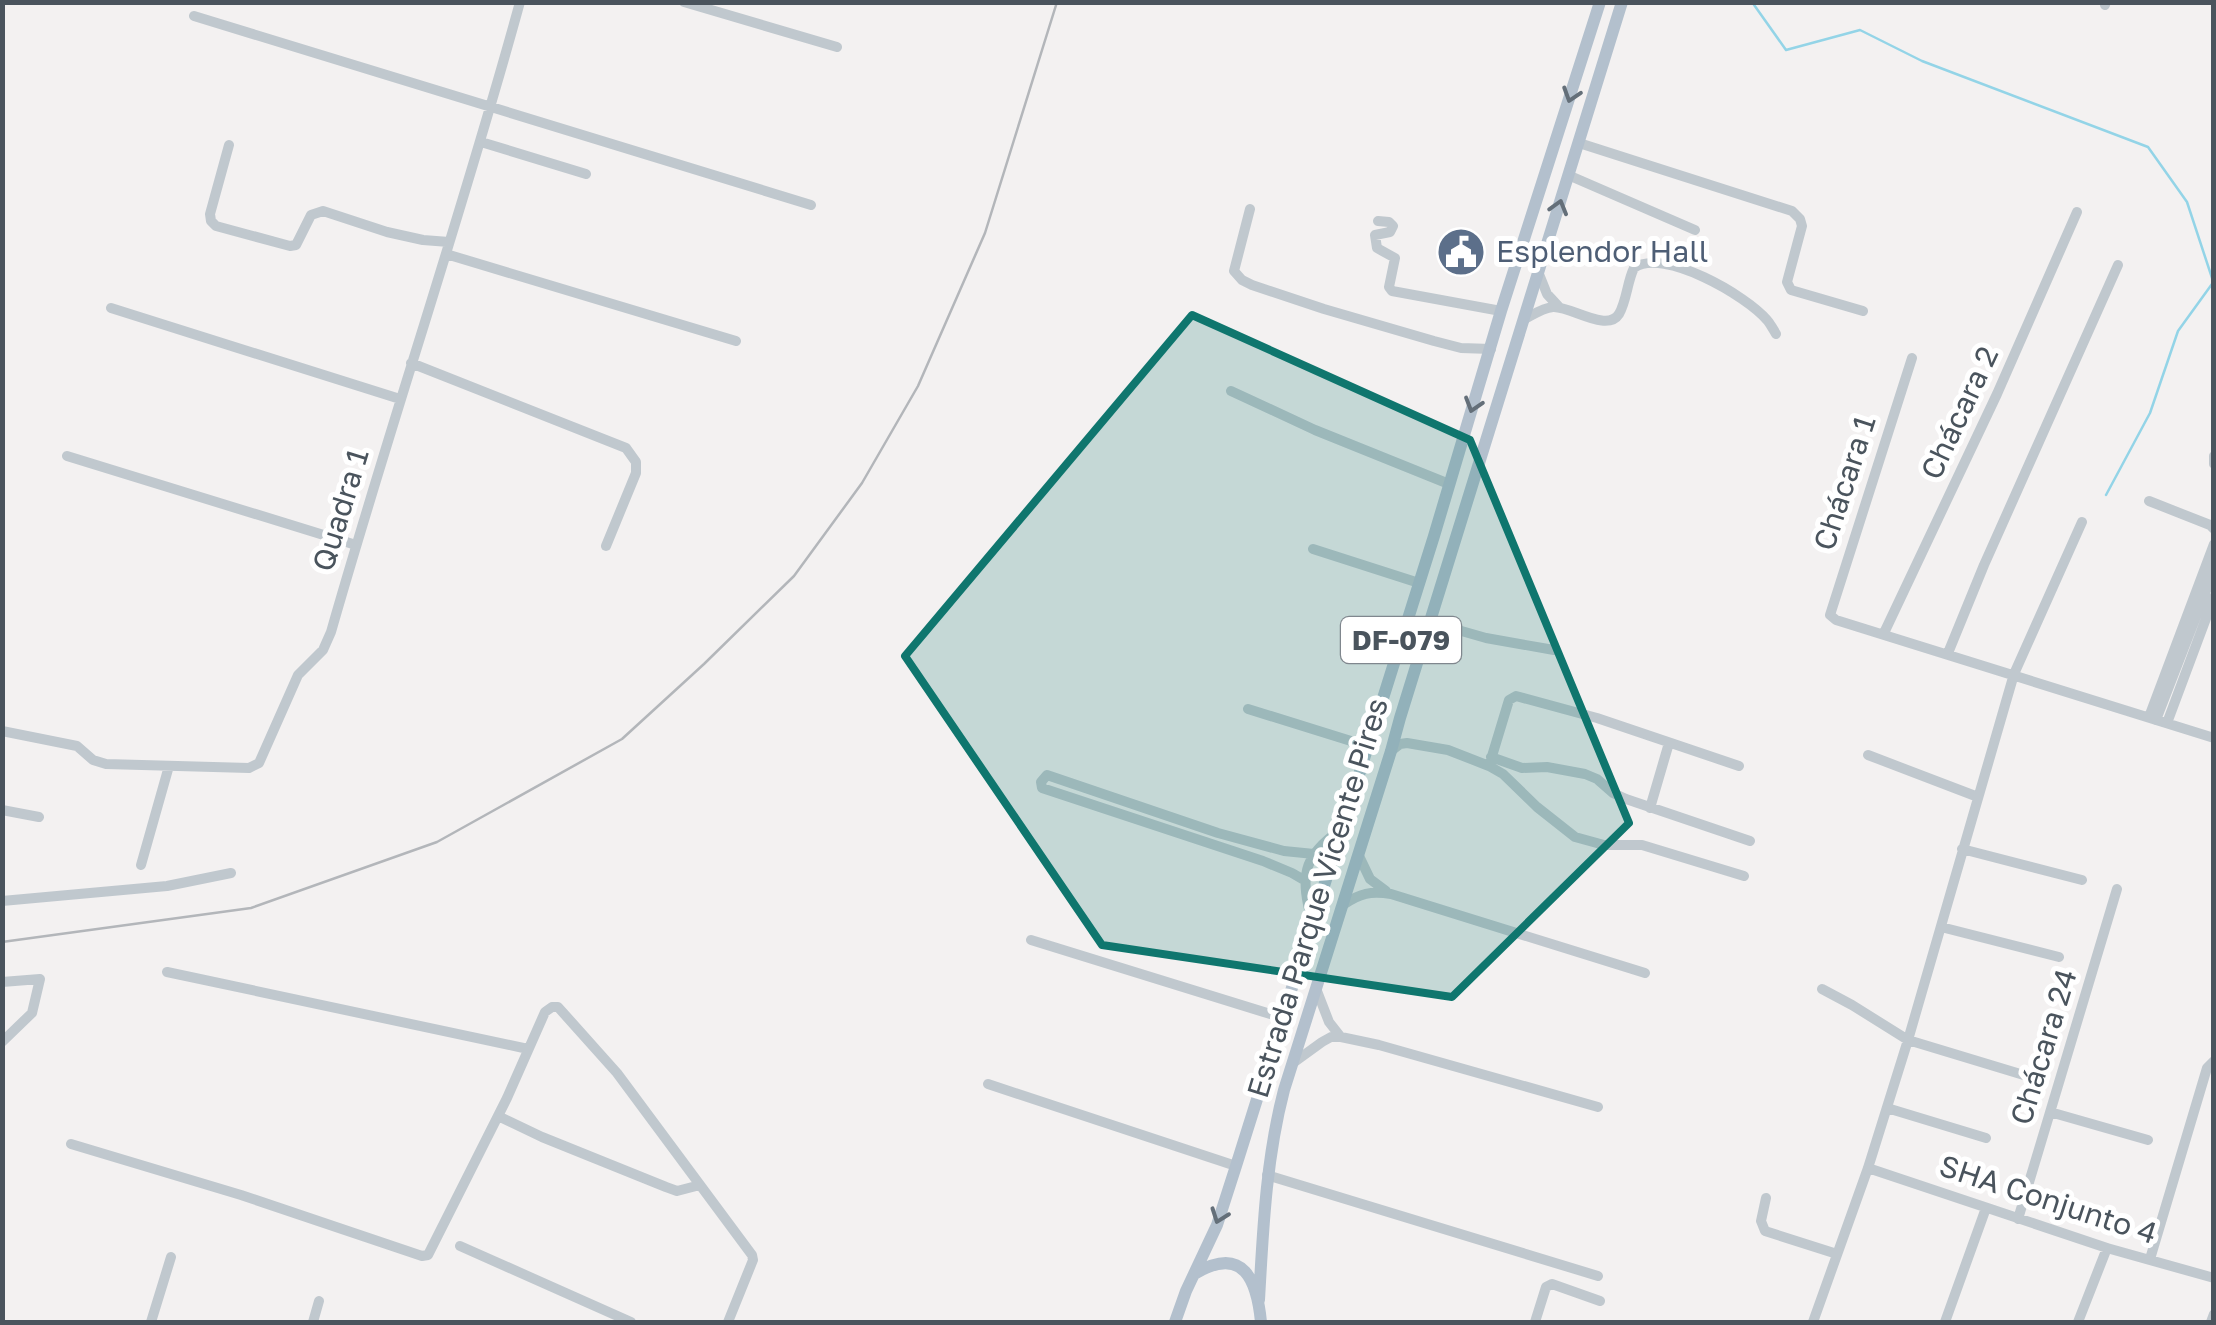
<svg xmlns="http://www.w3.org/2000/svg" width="2216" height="1325" font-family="'Golos Text',sans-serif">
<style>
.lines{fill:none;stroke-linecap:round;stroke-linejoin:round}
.stream{stroke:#93d4e7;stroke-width:2.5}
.minor{stroke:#c0c8ce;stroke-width:10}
.major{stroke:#b3c0cd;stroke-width:12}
.rail{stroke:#b3b6ba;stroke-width:2.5}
.oneway{stroke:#646f79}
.marked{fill:#0f766e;fill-opacity:0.2;stroke:#0f766e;stroke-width:8;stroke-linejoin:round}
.labels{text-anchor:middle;stroke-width:10;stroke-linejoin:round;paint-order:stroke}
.shield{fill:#fff;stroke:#80878e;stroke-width:2.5}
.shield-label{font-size:28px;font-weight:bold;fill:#4a545d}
.service-label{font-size:30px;fill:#4e5e75;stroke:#fff;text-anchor:start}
.street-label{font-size:30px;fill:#4a545d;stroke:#fff}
</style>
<rect width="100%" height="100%" fill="#f3f1f1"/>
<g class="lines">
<!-- stream -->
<path class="stream" d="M1752,2L1786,50L1860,30L1922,61L2148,147L2187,202L2214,284
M2106,495L2150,413L2178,331L2212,284"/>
<!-- minor -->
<path class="minor" d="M684,2L837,47
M2105,5L2106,2
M194,16L811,205
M481,142L586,174
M1579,143L1792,211L1800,219L1802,226L1787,282L1791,290L1863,311
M229,145L210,214L211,221L216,226L290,246L296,245L311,215L323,211L387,232L423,240L449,242
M1568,175L1695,230
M1250,209L1234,271L1242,280L1252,285L1324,309L1434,341L1461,348L1491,349
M1378,221L1389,222L1393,226L1390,232L1375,235L1377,248L1395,258L1389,287L1392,291L1501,311
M446,254L736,341
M1539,274L1547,294L1559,307
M111,308L400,399
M1523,320C1533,315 1542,308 1553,307C1571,306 1607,333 1619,314C1627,300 1627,282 1634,268C1663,247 1747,296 1767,320C1769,322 1775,332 1776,334
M1912,358L1830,615L1836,620L2214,738
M411,363L626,448L636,462V473L606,546
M1231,391L1315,430L1449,484
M67,456L356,545
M2214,456V464
M2149,501L2210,525L2214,529
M1313,549L1419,583
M1430,622L1486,638L1554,650
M1884,633L1997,394L2077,212
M1948,653L1984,565L2118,265
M1248,709L1367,746
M2149,717L2214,544
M2156,720L2214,570
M2167,723L2214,597
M2,731L77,746L93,760L106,764L249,768L259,763L298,675L323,650L331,632C391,422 462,214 520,2
M1391,751L1400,744L1407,743L1448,750L1489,766L1503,774L1537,807L1575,837L1604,845H1642L1744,876
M1868,755L1978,797
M1491,757L1522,768L1547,767L1585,774L1597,779L1613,793L1626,799L1750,841
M1489,766L1509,700L1516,696L1597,718L1739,766
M1650,808L1669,743
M2,810L39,817
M1962,849L2082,880
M1359,856L1370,879L1386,891
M141,865L169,766
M1304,880L1292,873L1263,861L1042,788L1041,782L1047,775L1218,833L1284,851L1314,854
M2,901L167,886L231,873
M1343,905C1360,893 1371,891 1391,894L1645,973
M1312,922C1301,878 1300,857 1342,829
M1941,927L2059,957
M1031,940L1283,1018
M167,972L528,1049
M2,982L40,979L32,1013L2,1042
M1822,989L1852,1005L1908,1040L2027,1076
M1317,991L1329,1022L1340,1036
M1293,1063L1322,1042L1331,1037H1341L1379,1045L1598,1107
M988,1084L1236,1166
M1887,1108L1986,1138
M2050,1112L2148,1140
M498,1116L542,1137L666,1187L677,1191L700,1185
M71,1144L241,1195L422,1256L428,1255L507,1098L545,1012L552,1007H558L617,1073L752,1255L753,1260L728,1322
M1868,1168L2107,1248L2214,1278
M1267,1175L1598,1276
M1766,1198L1761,1221L1765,1231L1837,1254
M2018,1219L2117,889
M460,1246L631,1322
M2150,1259L2207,1068L2214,1061
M151,1322L171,1257
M313,1322L319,1301
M1535,1322L1546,1287L1552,1284L1600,1301
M1813,1322L1868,1168L1908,1040L2014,674L2082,522
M1945,1322L1986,1208
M2078,1322L2107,1248
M2211,1322L2214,1314"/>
<!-- major -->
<path class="major" d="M1196,1273C1244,1245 1257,1281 1261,1322
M1259,1300C1263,1229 1266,1159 1284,1090L1391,751L1400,718L1622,2
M1175,1322L1186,1291L1217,1225L1236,1166L1434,536L1501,311L1600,2"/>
<!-- rail -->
<path class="rail" d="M2,942L251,908L437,842L622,739L704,664L794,576L862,483L918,386L985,233L1057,2"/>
</g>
<!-- one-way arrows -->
<defs><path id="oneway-chevron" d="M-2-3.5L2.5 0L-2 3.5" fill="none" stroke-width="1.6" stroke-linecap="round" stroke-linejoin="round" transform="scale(2.5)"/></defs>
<g class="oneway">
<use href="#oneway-chevron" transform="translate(1571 95) rotate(108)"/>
<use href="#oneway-chevron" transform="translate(1559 207) rotate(-74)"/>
<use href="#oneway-chevron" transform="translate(1473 405) rotate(107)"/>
<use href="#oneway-chevron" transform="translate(1219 1216) rotate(110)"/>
</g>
<!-- marked area -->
<path class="marked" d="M1192,315L1470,440L1629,823L1452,997L1102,945L905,656Z"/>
<!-- icons -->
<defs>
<g id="civic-disc" transform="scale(2.5)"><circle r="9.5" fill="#5c6f8a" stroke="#fff"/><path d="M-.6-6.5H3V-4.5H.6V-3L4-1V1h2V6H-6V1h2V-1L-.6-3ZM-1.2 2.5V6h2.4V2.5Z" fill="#fff"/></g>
</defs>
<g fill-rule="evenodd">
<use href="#civic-disc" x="1461" y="252"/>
</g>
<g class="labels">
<!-- shield labels -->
<rect class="shield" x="1341" y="617" width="120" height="46" rx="8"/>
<g class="shield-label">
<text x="1401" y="650">DF-079</text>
</g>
<!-- service labels -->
<g class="service-label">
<text x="1496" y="262">Esplendor Hall</text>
</g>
<!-- street labels -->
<g class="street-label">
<text transform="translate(1960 413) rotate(-65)" y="10">Chácara 2</text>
<text transform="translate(1845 483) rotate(-72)" y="10">Chácara 1</text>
<text transform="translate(341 510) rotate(-73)" y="10">Quadra 1</text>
<text transform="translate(1318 898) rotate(-73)" y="10">Estrada Parque Vicente Pires</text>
<text transform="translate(2044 1047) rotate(-73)" y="10">Chácara 24</text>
<text transform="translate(2048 1200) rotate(18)" y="10">SHA Conjunto 4</text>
</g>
</g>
<!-- border -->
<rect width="2216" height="1325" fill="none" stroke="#4a545d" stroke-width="10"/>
</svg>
